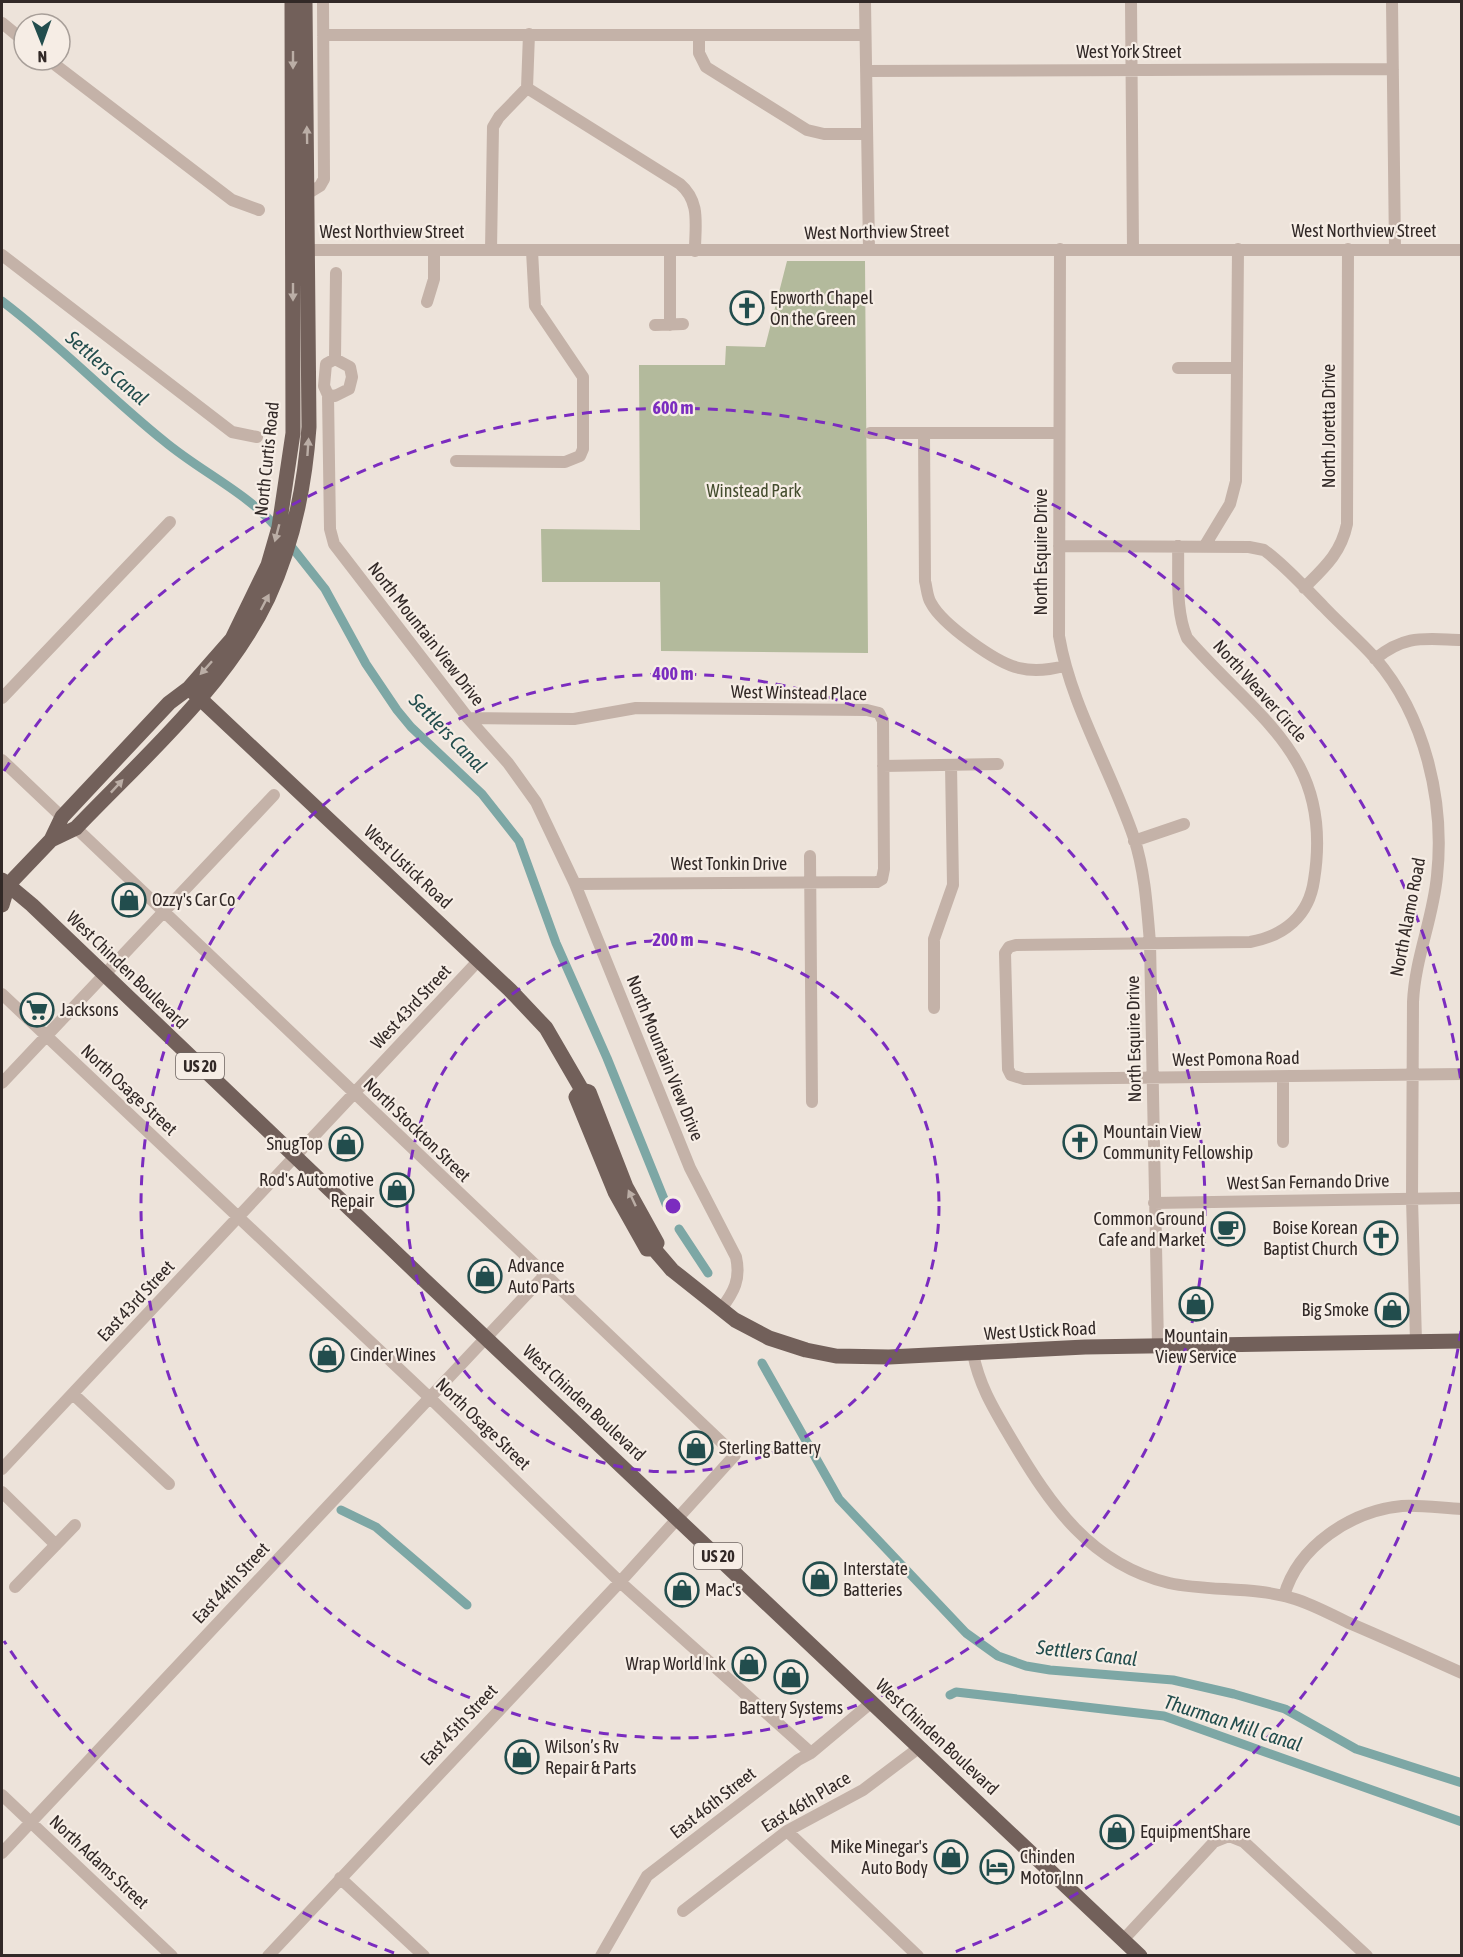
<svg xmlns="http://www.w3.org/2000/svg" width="1463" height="1957" font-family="'Asap Condensed',sans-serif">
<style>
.green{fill:#b3ba9c}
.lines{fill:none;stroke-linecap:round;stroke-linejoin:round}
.canal{stroke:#7da7a5;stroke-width:9}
.minor{stroke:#c4b2a8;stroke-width:12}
.major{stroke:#72605a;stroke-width:15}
.oneway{fill:#bbaea6}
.ring{fill:none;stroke:#7b2cbf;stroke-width:3;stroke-dasharray:10 8}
.labels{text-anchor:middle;stroke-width:4.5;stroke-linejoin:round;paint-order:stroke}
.shield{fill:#f6ede5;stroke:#6d6460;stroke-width:1.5}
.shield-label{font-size:16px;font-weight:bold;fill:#322927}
.street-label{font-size:18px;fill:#322927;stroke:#f6ede5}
.poi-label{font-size:18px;fill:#322927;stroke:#f6ede5;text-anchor:start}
.park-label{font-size:18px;fill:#444d2e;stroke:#f6ede5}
.water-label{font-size:20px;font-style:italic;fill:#224d4d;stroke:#f6ede5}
.centre{fill:#7b2cbf;stroke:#f6ede5;stroke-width:3}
.ring-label{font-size:18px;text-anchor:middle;font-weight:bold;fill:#7b2cbf;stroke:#f6ede5;stroke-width:4.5;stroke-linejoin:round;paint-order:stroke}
</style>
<rect width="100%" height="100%" fill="#ede3da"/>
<!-- green -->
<path class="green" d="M787,261H865L868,653L661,651L660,582H542L541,529L640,530L639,365H725L726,346L765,347Z"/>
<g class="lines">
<!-- canal -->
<path class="canal" d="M2,301C59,344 108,396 164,441C201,472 248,493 279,530
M287,541L325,589L366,664L397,710L411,727L482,794L519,841L556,943L607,1058L666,1204
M679,1229L708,1273
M762,1363L839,1499L966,1633L998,1656L1026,1666L1050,1670L1173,1680L1234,1694L1285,1709L1356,1749L1462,1783
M341,1510L376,1527L467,1605
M950,1695L956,1692L1164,1716L1462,1822"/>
<!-- minor -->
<path class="minor" d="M865,2L869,250
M1131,2L1133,249
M1392,2L1395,250
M2,23L24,41
M323,35H865
M699,35V53L706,67L807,130L824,134H867
M49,60L232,200L259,210
M866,71L1393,69
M527,88L680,184C701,202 695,225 695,251
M307,194L320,186L324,179L323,2
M1060,249L1059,636C1071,706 1111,770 1134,838C1145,872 1147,907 1150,943L1158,1346
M299,250H1462
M491,250L493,127L499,117L527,88L529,34
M2,255L232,432L257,437
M427,302L434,279V250
M655,325L683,324
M670,325V251
M335,359L350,367L352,377L349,389L335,396L328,395L324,386L326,364Z
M335,359L336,273
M1178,368H1237
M328,395L330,529L334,544L468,718L508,763L536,802L575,884L690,1168L736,1257C741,1279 734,1292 721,1309
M870,433H1059
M924,433L925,581C927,588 927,597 931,603C942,624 996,663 1019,668C1035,672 1049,670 1064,666
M456,461L565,462L580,456L583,449V377L535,306L532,251
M1059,546L1249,547L1264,550C1286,566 1304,587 1323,606C1340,624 1359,640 1375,658C1425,716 1445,801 1437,876C1433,919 1415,958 1413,1002L1412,1199L1416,1341
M1178,546C1179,576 1175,610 1187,638C1258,720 1334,756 1314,880C1309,916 1284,936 1250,942L1016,945L1009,947L1005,953L1008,1069L1011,1075L1024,1079L1462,1074
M1204,547L1230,504L1236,481L1238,249
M1304,588C1325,567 1341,553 1347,524L1348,249
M1375,659C1406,634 1424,639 1462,640
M2,698L170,522
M468,718L574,719L636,708L867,710L879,713L883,721L884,869L882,879L877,882L575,884
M2,760L62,817
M883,766L998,764
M76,828L735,1455L620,1582L268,1956
M1134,841L1184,824
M810,856L812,1102
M2,994L430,1398L620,1582L811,1753
M934,1008V939L953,885L951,765
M1283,1077V1142
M2,1083L274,795
M1154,1203L1462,1198
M973,1353C979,1386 995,1411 1012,1440C1050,1504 1090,1564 1169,1583C1210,1592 1254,1586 1295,1599C1314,1605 1332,1615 1349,1623C1387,1639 1424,1656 1462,1673
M73,1394L169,1484
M2,1469L479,960
M2,1492L56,1545
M15,1587L75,1525
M1284,1596C1298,1546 1351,1511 1402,1506C1421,1505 1442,1508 1462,1509
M2,1795L172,1956
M787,1831L918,1956
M2,1853L544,1276
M340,1878L424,1956
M683,1911L787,1831L863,1790L920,1747
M1123,1940L1214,1842L1229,1836L1244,1842L1367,1956
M601,1956L647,1876L798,1760L811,1753L872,1702"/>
<!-- major -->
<path class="major" d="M193,692L510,990L546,1028L582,1090L589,1092L626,1187L657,1243L654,1249
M51,840L76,828C142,759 226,686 268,598C293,544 305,486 309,427L305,2
M2,880L32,905L418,1274L1140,1956
M2,888L8,885L51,840L62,817L169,703L189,688L232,639L268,565L279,527L293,433L292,2
M2,905L8,885
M582,1090L576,1097L615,1192L647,1249H654L672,1270L735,1320L769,1338L806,1350L836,1356L889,1357L1085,1347L1462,1341"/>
</g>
<!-- one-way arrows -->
<defs><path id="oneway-solid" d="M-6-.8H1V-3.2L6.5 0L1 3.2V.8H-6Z" transform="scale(1.5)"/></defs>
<g class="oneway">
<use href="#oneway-solid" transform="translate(293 60) rotate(90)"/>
<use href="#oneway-solid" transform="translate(307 135) rotate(-91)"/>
<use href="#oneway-solid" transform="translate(293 292) rotate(90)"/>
<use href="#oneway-solid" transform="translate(308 447) rotate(-86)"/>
<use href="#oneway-solid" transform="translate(277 533) rotate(105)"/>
<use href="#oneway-solid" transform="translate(265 602) rotate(-62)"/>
<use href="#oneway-solid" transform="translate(206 668) rotate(132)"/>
<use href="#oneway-solid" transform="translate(117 786) rotate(-47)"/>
<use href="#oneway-solid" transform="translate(632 1198) rotate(-115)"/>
</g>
<!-- distance rings -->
<g class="ring">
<circle cx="673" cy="1206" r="266"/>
<circle cx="673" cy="1206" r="532"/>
<path d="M1461 1331A798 798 0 0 1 952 1953M394 1953A798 798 0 0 1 4 1641M4 771A798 798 0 0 1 1461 1081"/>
</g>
<!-- icons -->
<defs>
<g id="church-ring" transform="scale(1.725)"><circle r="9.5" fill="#f6ede5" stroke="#224d4d" stroke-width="1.5"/><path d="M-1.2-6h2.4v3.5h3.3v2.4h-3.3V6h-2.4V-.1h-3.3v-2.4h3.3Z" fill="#224d4d"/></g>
<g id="shop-ring" transform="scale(1.725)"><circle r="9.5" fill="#f6ede5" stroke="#224d4d" stroke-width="1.5"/><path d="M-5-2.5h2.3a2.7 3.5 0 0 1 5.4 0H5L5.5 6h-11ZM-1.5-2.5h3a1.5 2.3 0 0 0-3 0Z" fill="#224d4d"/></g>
<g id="supermarket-ring" transform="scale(1.725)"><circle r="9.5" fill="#f6ede5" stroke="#224d4d" stroke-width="1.5"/><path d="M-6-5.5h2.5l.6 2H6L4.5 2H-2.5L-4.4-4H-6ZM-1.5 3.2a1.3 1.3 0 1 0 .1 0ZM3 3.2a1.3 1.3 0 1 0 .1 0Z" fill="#224d4d"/></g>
<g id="cafe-ring" transform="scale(1.725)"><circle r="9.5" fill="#f6ede5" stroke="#224d4d" stroke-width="1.5"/><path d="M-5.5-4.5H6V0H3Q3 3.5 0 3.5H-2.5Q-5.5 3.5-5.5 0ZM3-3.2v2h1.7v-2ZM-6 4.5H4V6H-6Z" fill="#224d4d"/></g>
<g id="hotel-ring" transform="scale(1.725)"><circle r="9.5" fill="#f6ede5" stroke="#224d4d" stroke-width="1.5"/><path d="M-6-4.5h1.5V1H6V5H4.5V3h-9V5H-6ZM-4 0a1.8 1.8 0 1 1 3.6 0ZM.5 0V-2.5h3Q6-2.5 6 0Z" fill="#224d4d"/></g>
</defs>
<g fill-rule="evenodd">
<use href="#church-ring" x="747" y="308"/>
<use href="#shop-ring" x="129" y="900"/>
<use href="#supermarket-ring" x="37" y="1010"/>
<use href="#church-ring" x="1080" y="1142"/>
<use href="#shop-ring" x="346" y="1144"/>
<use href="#shop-ring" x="397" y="1190"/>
<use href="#cafe-ring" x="1228" y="1229"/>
<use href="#church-ring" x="1381" y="1238"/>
<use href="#shop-ring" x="485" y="1276"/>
<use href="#shop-ring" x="1196" y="1304"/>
<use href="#shop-ring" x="1392" y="1310"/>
<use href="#shop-ring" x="327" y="1355"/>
<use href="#shop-ring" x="696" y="1448"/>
<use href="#shop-ring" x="820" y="1579"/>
<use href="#shop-ring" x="682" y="1590"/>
<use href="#shop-ring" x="749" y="1664"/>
<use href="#shop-ring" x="791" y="1677"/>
<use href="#shop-ring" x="522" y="1757"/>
<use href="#shop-ring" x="1117" y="1832"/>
<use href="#shop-ring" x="951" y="1857"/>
<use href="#hotel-ring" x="997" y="1867"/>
</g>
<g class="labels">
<!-- shield labels -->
<g class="shield">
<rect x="176" y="1053" width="48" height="26" rx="4.5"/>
<rect x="694" y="1543" width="48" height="26" rx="4.5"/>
</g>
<g class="shield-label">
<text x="200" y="1072">US 20</text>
<text x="718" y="1562">US 20</text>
</g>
<!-- street labels -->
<g class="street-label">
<text x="1129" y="58">West York Street</text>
<text x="1364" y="237">West Northview Street</text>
<text x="392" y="238">West Northview Street</text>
<text transform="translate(877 232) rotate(-1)" y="6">West Northview Street</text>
<text transform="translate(1329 426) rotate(-90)" y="6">North Joretta Drive</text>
<text transform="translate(267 459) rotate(-84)" y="6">North Curtis Road</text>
<text transform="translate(1041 552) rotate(-90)" y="6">North Esquire Drive</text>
<text transform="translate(426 634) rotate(52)" y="6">North Mountain View Drive</text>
<text transform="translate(1260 691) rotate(48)" y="6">North Weaver Circle</text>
<text transform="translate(799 693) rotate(1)" y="6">West Winstead Place</text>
<text x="729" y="870">West Tonkin Drive</text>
<text transform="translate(408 867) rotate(43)" y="6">West Ustick Road</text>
<text transform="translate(1408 917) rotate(-79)" y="6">North Alamo Road</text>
<text transform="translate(127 970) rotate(44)" y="6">West Chinden Boulevard</text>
<text transform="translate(411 1007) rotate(-47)" y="6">West 43rd Street</text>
<text transform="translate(1134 1039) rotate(-91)" y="6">North Esquire Drive</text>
<text transform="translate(665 1058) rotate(68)" y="6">North Mountain View Drive</text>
<text transform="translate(1236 1059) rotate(-1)" y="6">West Pomona Road</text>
<text transform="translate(129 1090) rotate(43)" y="6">North Osage Street</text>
<text transform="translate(417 1130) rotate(44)" y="6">North Stockton Street</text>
<text transform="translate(1308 1182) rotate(-1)" y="6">West San Fernando Drive</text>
<text transform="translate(136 1301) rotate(-47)" y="6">East 43rd Street</text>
<text transform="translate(1040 1331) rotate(-3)" y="6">West Ustick Road</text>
<text transform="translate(584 1403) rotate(43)" y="6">West Chinden Boulevard</text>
<text transform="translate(483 1424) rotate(44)" y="6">North Osage Street</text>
<text transform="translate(231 1583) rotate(-47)" y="6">East 44th Street</text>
<text transform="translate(459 1725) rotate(-47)" y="6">East 45th Street</text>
<text transform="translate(937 1737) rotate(43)" y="6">West Chinden Boulevard</text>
<text transform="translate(806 1802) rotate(-31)" y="6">East 46th Place</text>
<text transform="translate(713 1803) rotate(-38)" y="6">East 46th Street</text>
<text transform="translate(99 1862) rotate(43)" y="6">North Adams Street</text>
</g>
<!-- poi labels -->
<g class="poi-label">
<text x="770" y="304">Epworth Chapel<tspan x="770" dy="21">On the Green</tspan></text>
<text x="152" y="906">Ozzy's Car Co</text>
<text x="60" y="1016">Jacksons</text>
<text x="1103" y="1138">Mountain View<tspan x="1103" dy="21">Community Fellowship</tspan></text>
<text x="323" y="1150" text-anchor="end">SnugTop</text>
<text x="374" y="1186" text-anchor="end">Rod's Automotive<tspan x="374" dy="21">Repair</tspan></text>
<text x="1205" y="1225" text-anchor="end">Common Ground<tspan x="1205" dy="21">Cafe and Market</tspan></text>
<text x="1358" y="1234" text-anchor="end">Boise Korean<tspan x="1358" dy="21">Baptist Church</tspan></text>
<text x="508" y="1272">Advance<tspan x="508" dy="21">Auto Parts</tspan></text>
<text x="1369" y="1316" text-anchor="end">Big Smoke</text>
<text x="1196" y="1342" text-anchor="middle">Mountain<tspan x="1196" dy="21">View Service</tspan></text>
<text x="350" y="1361">Cinder Wines</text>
<text x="719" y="1454">Sterling Battery</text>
<text x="843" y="1575">Interstate<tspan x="843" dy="21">Batteries</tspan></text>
<text x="705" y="1596">Mac's</text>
<text x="726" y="1670" text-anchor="end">Wrap World Ink</text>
<text x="791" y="1714" text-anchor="middle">Battery Systems</text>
<text x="545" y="1753">Wilson’s Rv<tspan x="545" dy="21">Repair &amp; Parts</tspan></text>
<text x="1140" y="1838">EquipmentShare</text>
<text x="928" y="1853" text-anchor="end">Mike Minegar's<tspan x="928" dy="21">Auto Body</tspan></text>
<text x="1020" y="1863">Chinden<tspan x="1020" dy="21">Motor Inn</tspan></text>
</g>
<!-- park labels -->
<g class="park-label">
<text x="754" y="497">Winstead Park</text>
</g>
<!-- water labels -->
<g class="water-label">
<text transform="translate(107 368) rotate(41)" y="7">Settlers Canal</text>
<text transform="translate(448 733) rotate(46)" y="7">Settlers Canal</text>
<text transform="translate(1087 1653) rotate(7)" y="7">Settlers Canal</text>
<text transform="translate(1233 1723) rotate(18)" y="7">Thurman Mill Canal</text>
</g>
</g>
<circle cx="673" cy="1206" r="9" class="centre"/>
<g class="ring-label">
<text x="673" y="414">600 m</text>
<text x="673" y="680">400 m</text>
<text x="673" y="946">200 m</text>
</g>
<!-- border -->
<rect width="1463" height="1957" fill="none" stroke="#322927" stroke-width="6"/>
<!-- north arrow -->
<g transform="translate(42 42) rotate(179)"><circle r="28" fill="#f6ede5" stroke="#a89f99" stroke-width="1.5"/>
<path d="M0-4.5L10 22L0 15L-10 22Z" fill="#224d4d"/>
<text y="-9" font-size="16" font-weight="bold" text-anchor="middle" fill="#322927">N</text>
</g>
</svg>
